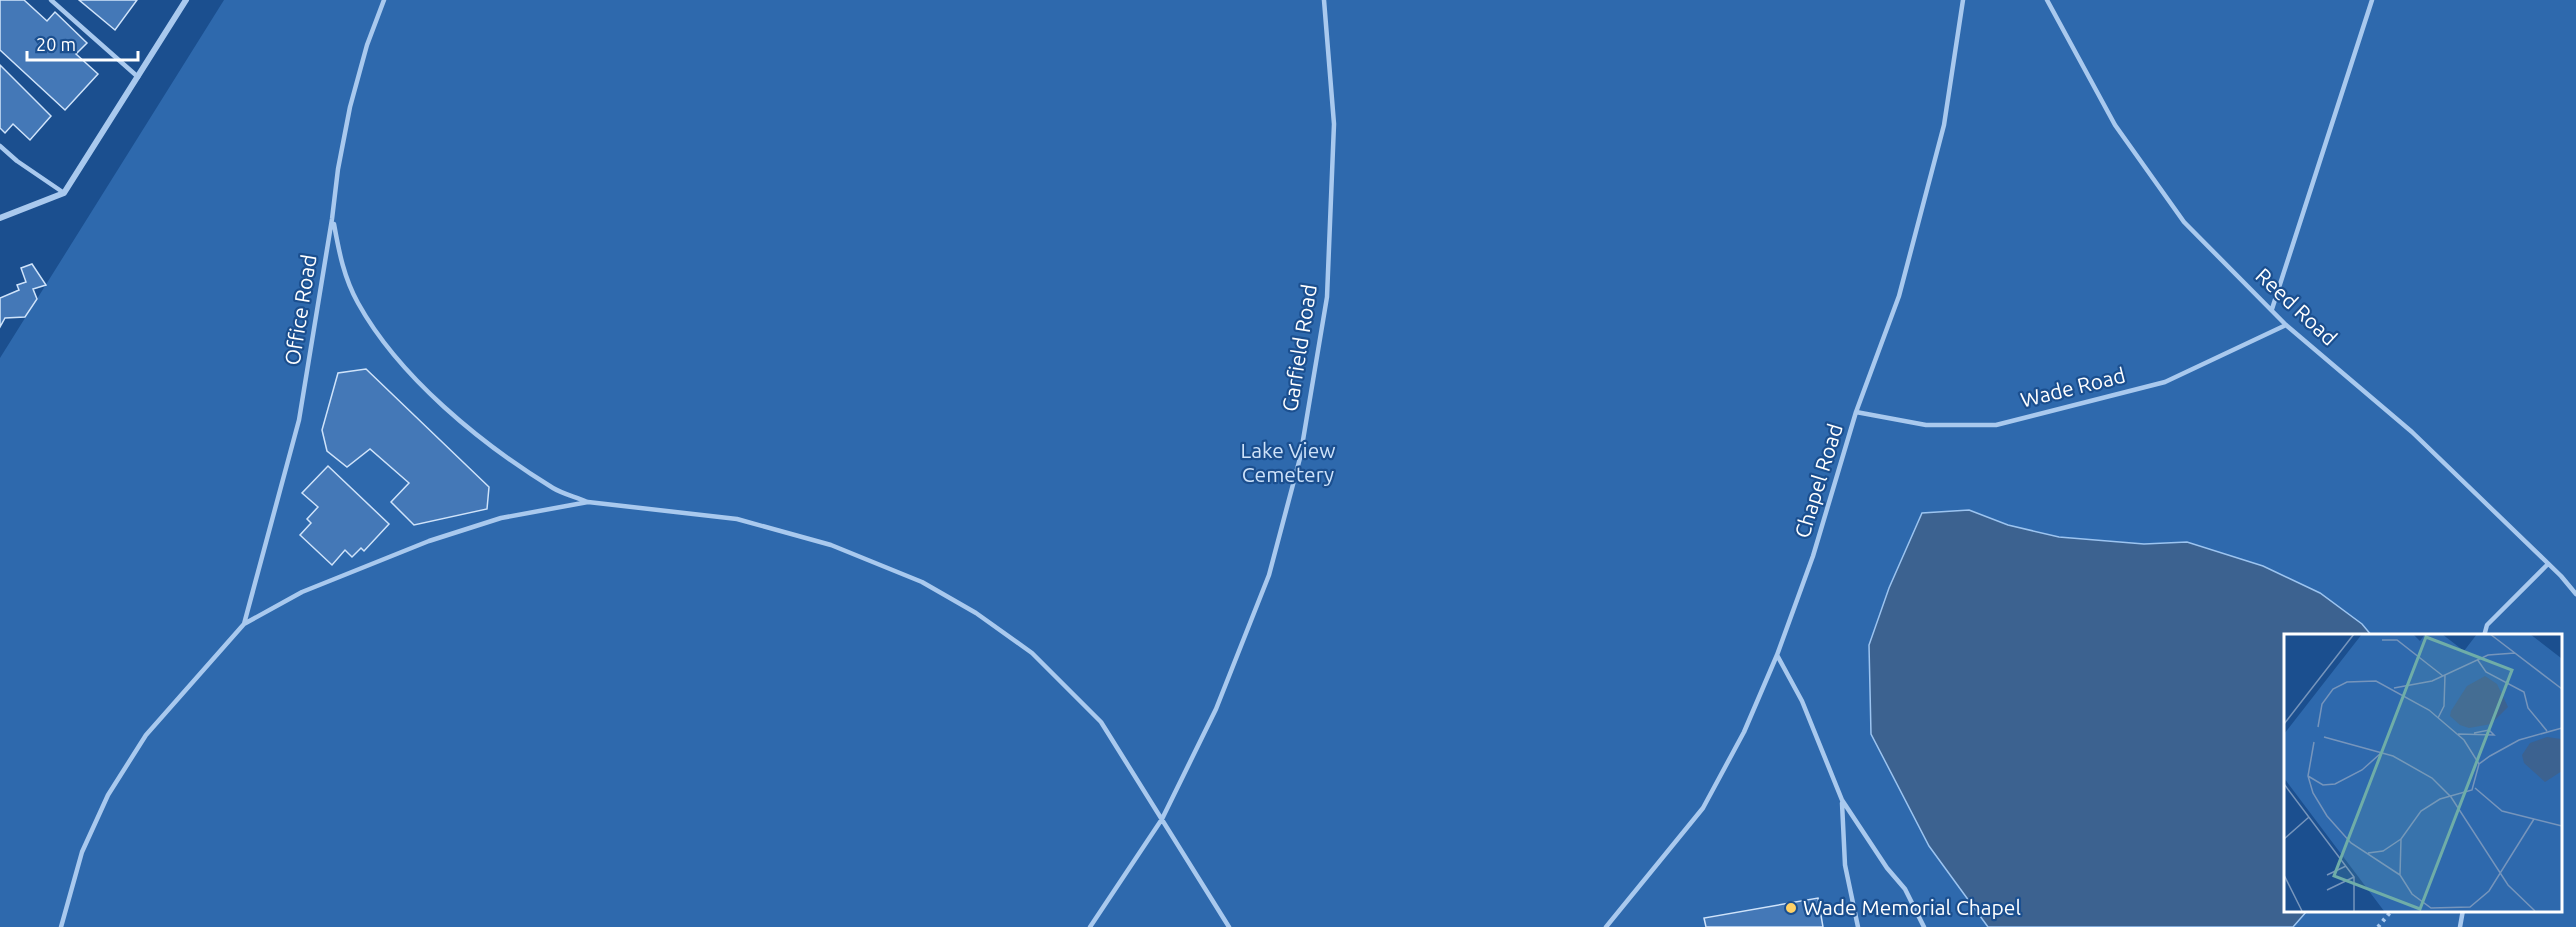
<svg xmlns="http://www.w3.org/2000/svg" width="2576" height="927" font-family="Ubuntu,sans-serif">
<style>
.green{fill:#2e69ad;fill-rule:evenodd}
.water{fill:#3c6290;stroke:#9cc4f0;stroke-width:1.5}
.building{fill:#4478b7;stroke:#cfe3fa;stroke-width:1.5}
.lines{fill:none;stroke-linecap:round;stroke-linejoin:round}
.path{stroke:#a9c9ee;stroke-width:4;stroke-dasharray:3 4.5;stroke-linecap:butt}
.lane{stroke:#a9c9ee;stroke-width:4.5}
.street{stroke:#a9c9ee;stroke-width:6}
.poi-dot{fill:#ffd166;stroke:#1b4f8f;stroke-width:2}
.labels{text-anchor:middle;stroke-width:4.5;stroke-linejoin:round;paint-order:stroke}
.street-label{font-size:21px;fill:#fff;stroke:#1b4f8f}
.park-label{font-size:21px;fill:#cfe3fa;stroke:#1b4f8f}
.poi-label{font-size:21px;fill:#fff;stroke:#1b4f8f;text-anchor:start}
.inset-road{fill:none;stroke:#7695bc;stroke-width:1.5}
.view{fill:#6fada8;fill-opacity:0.15;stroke:#6fada8;stroke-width:3}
.inset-edge{fill:none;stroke:#fff;stroke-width:3}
</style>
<rect width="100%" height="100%" fill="#1b4f8f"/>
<!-- green -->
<path class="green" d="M224,0H2576V927H0V358ZM2285,636H2560V910H2285Z"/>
<!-- water -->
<path class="water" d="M1969,510L2008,525L2059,537L2144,544L2187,542L2263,566L2320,593L2362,624L2372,636H2285V910L2307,911L2293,927H1988L1929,846L1871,734L1869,645L1889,588L1922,513Z"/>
<!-- building -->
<path class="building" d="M0,0H24L47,21L55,12L87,43L76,54L98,74L65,110L0,50Z
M79,0H137L115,30Z
M0,65L51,116L30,140L13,124L5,133L0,128Z
M32,264L46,285L33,289L37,299L25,317L5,318L0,327V298L19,290L17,285L26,282L21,268Z
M366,369L489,487L487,509L414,525L391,502L409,483L370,449L347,467L327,451L322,430L338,373Z
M328,466L389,524L364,551L361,548L352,557L345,550L332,565L300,535L311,523L307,519L318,507L302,493Z
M1818,898L1823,927H1706L1704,918Z"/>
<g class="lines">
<!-- path -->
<path class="path" d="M2378,927L2392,910"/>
<!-- lane -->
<path class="lane" d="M51,0L138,77
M2047,0L2115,125L2184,222L2286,325L2412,432L2561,576L2576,594
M0,146L17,161L64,193
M334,224C339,252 344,278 358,303C399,377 481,444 553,488C563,494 576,497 587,502
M2272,309L2372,0
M1856,412L1926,425H1996L2165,382L2286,325
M244,624L299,420L332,219L338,169L350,107L367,45L384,0
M2484,636L2487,625L2548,564
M1777,655L1802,701L1842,800L1887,868L1905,889L1924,927
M1842,803L1845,865L1858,927
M61,927L82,852L108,795L146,735L244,624L302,592L429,541L501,518L588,502L737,519L831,545L922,582L976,613L1032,653L1101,722L1229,927
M1090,927L1162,819L1216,709L1269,575L1300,458L1327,297L1334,124L1324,0
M1606,927L1703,808L1744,732L1777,655L1813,556L1856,412L1899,296L1944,125L1963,0
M2460,927L2463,910"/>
<!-- street -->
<path class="street" d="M0,218L64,193L186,0"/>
</g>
<!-- markers -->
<circle class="poi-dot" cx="1791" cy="908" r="6"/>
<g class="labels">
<!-- street labels -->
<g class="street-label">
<text transform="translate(2296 307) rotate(43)" y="7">Reed Road</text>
<text transform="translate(301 310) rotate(-81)" y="7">Office Road</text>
<text transform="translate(1300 348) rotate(-81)" y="7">Garfield Road</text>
<text transform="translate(2073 388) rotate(-14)" y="7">Wade Road</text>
<text transform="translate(1819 481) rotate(-73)" y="7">Chapel Road</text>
</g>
<!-- park labels -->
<g class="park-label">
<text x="1288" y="458">Lake View<tspan x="1288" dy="24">Cemetery</tspan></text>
</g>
<!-- poi labels -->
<g class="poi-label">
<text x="1803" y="915">Wade Memorial Chapel</text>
</g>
</g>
<!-- overview -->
<g transform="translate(2284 634)">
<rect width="278" height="278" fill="#1b4f8f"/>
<path d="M78,0H129L136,7L141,0H158L180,17L193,0H246L277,24V277H100L0,144V100Z" fill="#2e69ad"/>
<path d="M201,42L213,50L224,73L207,90L185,94L176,91L166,82L167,77L183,52ZM263,103L277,105L278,137L261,148L240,129L238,121L246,109Z" fill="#3c6290"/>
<path class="inset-road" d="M206,0L278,55M98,6H113L159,42M193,25L202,38L240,58L244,74L263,97M110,54L148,47L204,21L231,19M154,84L160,72L161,41M0,90L70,0M34,93L38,70L49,55L63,48L92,47L145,76L180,106L195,130M174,100L210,101L205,96L190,99M40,103L109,122L148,144L167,163L224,251L251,277M30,108L24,142L29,159L43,182L67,209L116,241M24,142L39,151L51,150L78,136L97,119M0,150L70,243V277M191,154L218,177L278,192M250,185L205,257L186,273L147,274L128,260L116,241L117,205L137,177L156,165L188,156L195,130L206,122L235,106L278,94M0,205L25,183M84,219L99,217L117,205M0,241L18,277M43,241L62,232M43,256L70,243"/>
<path class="view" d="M142,3L228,36L136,275L50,242Z"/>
<rect width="278" height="278" class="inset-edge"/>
</g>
<!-- scale -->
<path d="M27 51v9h111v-9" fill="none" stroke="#ffffff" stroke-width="3"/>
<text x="36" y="51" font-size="18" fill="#ffffff" stroke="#1b4f8f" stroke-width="4.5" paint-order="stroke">20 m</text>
</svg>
